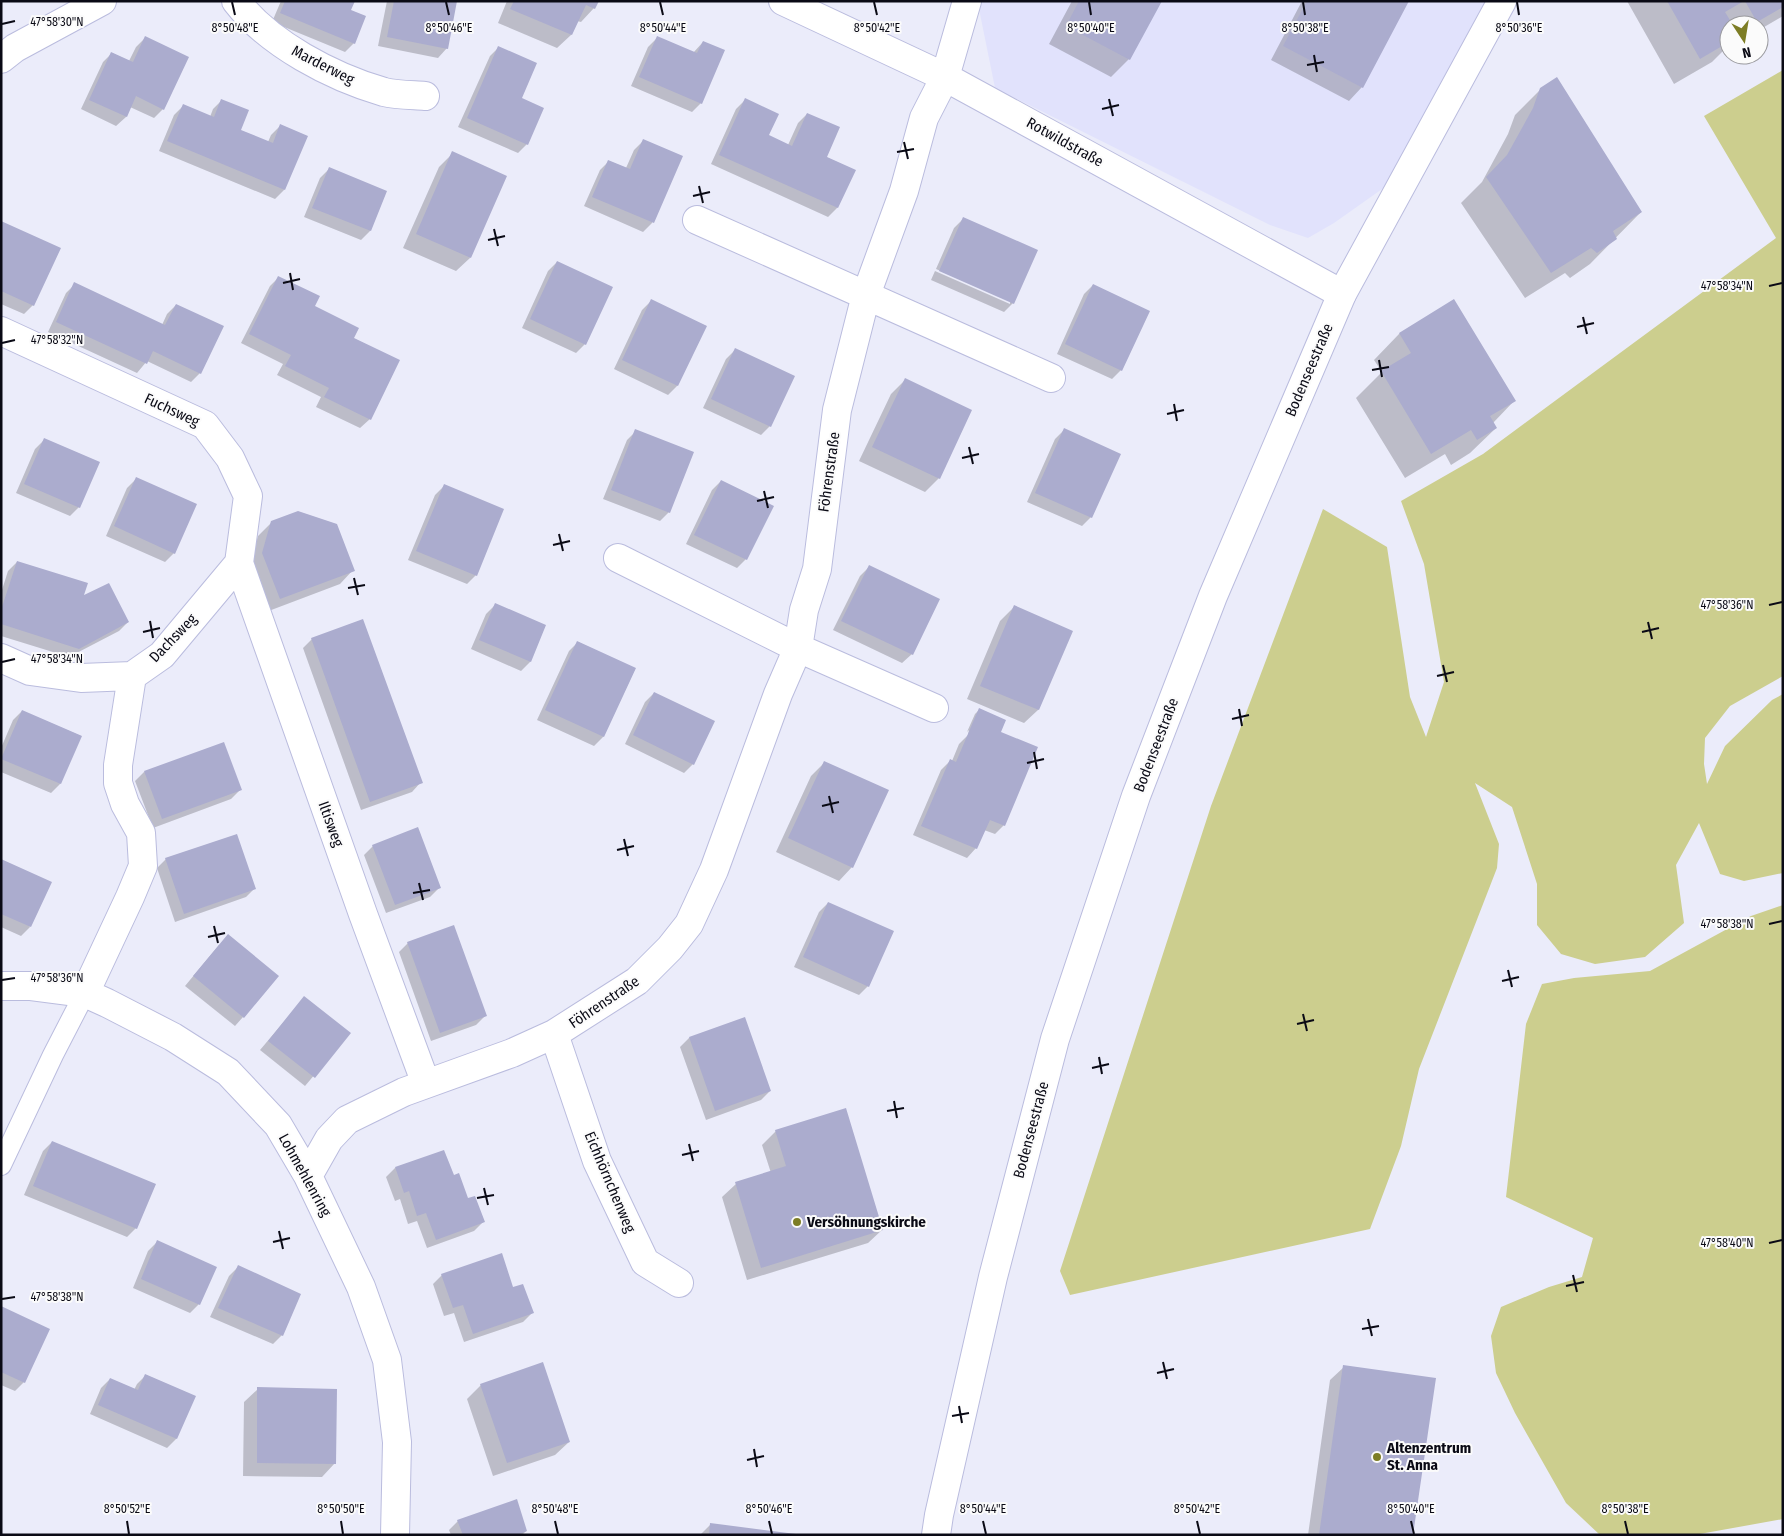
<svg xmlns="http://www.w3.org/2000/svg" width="1784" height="1536" font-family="'Fira Sans Condensed',sans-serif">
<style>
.built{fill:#e1e2fc}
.green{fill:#ccce8e}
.shadow{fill:#0003}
.building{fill:#abacce}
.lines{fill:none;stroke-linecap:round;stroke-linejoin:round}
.service-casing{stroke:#babcde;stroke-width:22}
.minor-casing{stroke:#babcde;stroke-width:30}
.tertiary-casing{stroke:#babcde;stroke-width:30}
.service{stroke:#fff;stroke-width:20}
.minor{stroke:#fff;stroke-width:28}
.tertiary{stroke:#fff;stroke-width:28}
.ticks{fill:none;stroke:#0a0a15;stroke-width:2}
.poi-dot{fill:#7d7d25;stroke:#fbfbfb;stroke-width:2}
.labels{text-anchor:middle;stroke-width:4;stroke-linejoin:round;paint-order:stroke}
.street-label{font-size:15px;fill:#0a0a15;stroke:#fbfbfb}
.poi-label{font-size:15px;font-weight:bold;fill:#0a0a15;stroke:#fbfbfb;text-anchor:start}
.ticks-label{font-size:12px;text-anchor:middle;fill:#0a0a15;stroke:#fbfbfb;stroke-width:4;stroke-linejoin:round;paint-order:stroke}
</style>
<rect width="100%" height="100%" fill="#ebecfa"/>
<!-- built -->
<path class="built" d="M979,1H1491L1392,182L1334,223L1308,238L1270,225L995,88L978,4Z"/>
<!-- green -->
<path class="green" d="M1783,70V676L1730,706L1705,738L1704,764L1707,784L1725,746L1772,700L1783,694V873L1744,881L1720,874L1699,823L1676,865L1684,923L1645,957L1595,964L1561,954L1537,925V884L1512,807L1475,783L1499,844L1497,868L1419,1069L1401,1146L1370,1229L1070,1295L1060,1271L1211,806L1323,509L1387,547L1410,697L1426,737L1444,682L1424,564L1401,501L1483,454L1776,238L1704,116Z
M1783,905V1519L1694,1535H1600L1566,1503L1515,1413L1496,1373L1491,1336L1501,1307L1549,1287L1582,1277L1593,1238L1506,1197L1526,1024L1542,984L1574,978L1650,971L1751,916Z"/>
<!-- shadow -->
<path class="shadow" d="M281,1H353L349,11L354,43L345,52L272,22Z
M387,1H456L447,48L438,58L378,46Z
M507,1H597L594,8L581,22L577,21L571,35L557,48L498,23Z
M1072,1H1160L1129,59L1111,77L1049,44Z
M1302,1H1408L1362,87L1349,101L1271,60Z
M1627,1H1783V16L1759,30V25H1729V45L1712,62L1674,84Z
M145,38L163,109L154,118L130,107L126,117L116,126L81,109L103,62L112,53L129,61L136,47Z
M657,38L693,53L703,42L701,103L692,112L631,86L648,47Z
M499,47L520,99L527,144L518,153L458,127L490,56Z
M1541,89L1641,212L1590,264L1570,278L1565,273L1525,298L1461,203L1482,182L1508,134L1515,115Z
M222,100L239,131L268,142L271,135L280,126L284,190L275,199L159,151L174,115L183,106L210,117L213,109Z
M745,100L767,136L788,145L798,123L807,114L826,157L854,170L837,208L828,217L711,164L736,109Z
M643,141L681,157L652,223L643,232L584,206L600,170L609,161L626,168L634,150Z
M453,153L470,258L456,271L403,248L439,167Z
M329,169L386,192L370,231L361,240L304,217L320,178Z
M963,219L1036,251L1013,303L1004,312L931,280L935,271L1010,304V301L936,269L954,228Z
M1,223L33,305L24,314L1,304Z
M557,262L585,344L576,353L522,328L548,271Z
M279,277L353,338L398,361L370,419L360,428L316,407L321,397L277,375L283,364L241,343L270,286Z
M75,284L162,325L167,314L176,305L200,373L191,382L147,361L137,373L48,332L66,293Z
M1093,285L1121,370L1112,379L1057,354L1084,294Z
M651,301L706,326L677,386L668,395L614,369L642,310Z
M1454,301L1514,401L1493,423L1496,428L1470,453L1451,465L1445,454L1405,478L1356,398L1382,372L1374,360L1399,334Z
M735,350L770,426L761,435L703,408L726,359Z
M905,380L939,478L925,492L859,461L891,394Z
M1064,430L1091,517L1082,526L1027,502L1055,439Z
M636,431L669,512L660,521L603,499L627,440Z
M44,440L79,507L70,516L16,493L35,449Z
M136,479L174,553L165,562L106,536L127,488Z
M721,481L746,559L737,568L686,544L712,490Z
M444,486L476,575L467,584L408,560L435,495Z
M272,522L353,570L340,584L266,612L249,567L258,536Z
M17,562L128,622L119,631L69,657L1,636V593L8,571Z
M869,567L938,600L912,654L902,663L833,630L860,576Z
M495,605L545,626L530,662L521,671L471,649L486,614Z
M1014,607L1071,631L1038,710L1024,723L967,699L1000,621Z
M312,639L421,782L412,792L361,810L303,648Z
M578,642L635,669L603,737L594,746L537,720L569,651Z
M654,693L693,764L684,773L625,744L645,702Z
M979,710L1004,825L995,834L984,830L976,848L967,858L913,835L941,770L950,761H952L959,744L968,735L969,730L967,732L975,714Z
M22,711L81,736L60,784L51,793L1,772V748L13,720Z
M824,763L852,867L839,881L776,852L811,776Z
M144,772L240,790L231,799L153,828L135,781Z
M373,846L439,888L430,897L386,913L364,855Z
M166,859L255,888L246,897L175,922L157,868Z
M1,860L30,927L21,936L1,927Z
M828,903L868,986L859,995L794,967L819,912Z
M408,943L485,1016L476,1025L431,1041L399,952Z
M219,945L243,1017L235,1026L185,986Z
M304,998L349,1034L305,1086L260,1050Z
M744,1019L770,1091L761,1100L706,1120L680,1047L689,1038Z
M776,1131L882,1230L868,1243L747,1280L722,1197L736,1184L771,1173L762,1145Z
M52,1142L136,1228L127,1237L24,1195L43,1151Z
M395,1168L453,1177L467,1200L483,1222L474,1231L427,1248L417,1221L408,1224L400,1199L395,1201L386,1177Z
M157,1242L199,1304L190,1313L133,1288L148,1251Z
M238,1267L282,1335L273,1344L210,1317L229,1276Z
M442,1275L513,1288L532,1313L523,1322L464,1342L454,1313L444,1316L433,1284Z
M1,1307L24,1382L15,1391L1,1385Z
M1344,1367L1412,1535H1308L1330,1380Z
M146,1375L194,1396L176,1439L167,1448L90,1414L101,1388L110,1379L134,1390L137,1384Z
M481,1385L569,1442L555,1455L493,1476L467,1399Z
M258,1389L335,1463L322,1477L243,1476L244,1402Z
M458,1521L526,1531L522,1535H451L449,1530Z
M711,1524L795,1535H700Z"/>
<!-- building -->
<path class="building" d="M285,1H355L351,10L366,16L355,44L280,13Z
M394,1H457L448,49L387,37Z
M514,1H599L595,9L586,5L572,35L510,9Z
M1079,1H1162L1130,60L1066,26Z
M1307,1H1409L1363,88L1283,46Z
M1667,1H1744L1725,12L1733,25H1729V42L1700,59Z
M1745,1H1783V7L1757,22Z
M145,36L189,57L164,110L136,96L127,117L89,100L111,52L133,62Z
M657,36L697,53L703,41L725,50L702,104L639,77Z
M498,46L537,63L522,98L544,108L528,145L467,118Z
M1557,77L1642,212L1613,231L1617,239L1597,253L1591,248L1551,273L1486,177L1507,155L1533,108L1540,88Z
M745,98L779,114L769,135L792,146L807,113L840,127L827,157L856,170L838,208L719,155Z
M221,99L249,110L241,130L273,143L280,124L308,136L285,190L167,141L183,104L214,117Z
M643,139L683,156L654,223L592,197L608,160L630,169Z
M452,151L507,176L471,258L416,234Z
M329,167L387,191L371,231L312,208Z
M963,217L1038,250L1014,304L939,271Z
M1,221L61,248L34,306L1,291Z
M557,261L613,287L586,345L530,319Z
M278,276L320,296L315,306L359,328L354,338L400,360L371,420L324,397L329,388L285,366L291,355L249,334Z
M74,282L165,325L176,304L224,326L201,374L153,351L147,364L56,322Z
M1093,284L1150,311L1122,371L1065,344Z
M651,299L707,326L678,386L622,360Z
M1454,299L1516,401L1490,416L1497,428L1477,440L1471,430L1431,454L1381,371L1411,353L1399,333Z
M735,348L795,376L771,427L711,399Z
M905,378L972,410L940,479L872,447Z
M1064,428L1121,454L1092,518L1035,493Z
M635,429L694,452L670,513L611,490Z
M44,438L100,462L80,508L24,484Z
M136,477L197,504L175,554L114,526Z
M721,480L774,506L747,560L694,535Z
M444,484L504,509L477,576L416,551Z
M298,511L337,524L355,571L280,599L262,553L271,521Z
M17,561L88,583L84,595L109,583L129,622L79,649L1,624V610Z
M869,565L940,599L913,655L841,621Z
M495,603L546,625L531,662L479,640Z
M1014,605L1073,631L1039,710L980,686Z
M363,619L423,783L370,802L311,638Z
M577,641L636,668L604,737L545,710Z
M654,692L715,721L694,765L633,735Z
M979,708L1006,720L1001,732L1038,747L1005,826L990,820L977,849L921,826L950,759L956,762Z
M22,710L82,736L61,784L1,759Z
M224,742L242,790L162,819L144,771Z
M824,761L889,790L853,868L788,838Z
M418,827L441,888L395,905L372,845Z
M237,834L256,889L184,914L165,858Z
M1,859L52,882L31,927L1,914Z
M828,902L894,931L869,987L803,957Z
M454,925L487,1016L440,1033L407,942Z
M228,934L279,976L244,1018L193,976Z
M304,996L351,1033L315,1078L268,1041Z
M745,1017L771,1091L715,1111L689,1037Z
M846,1108L883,1230L761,1268L735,1182L786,1166L775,1130Z
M52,1141L156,1184L137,1229L33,1186Z
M444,1150L454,1175L459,1173L468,1198L475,1196L485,1222L436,1240L426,1213L417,1216L409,1191L404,1193L395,1167Z
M157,1240L217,1267L200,1305L141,1279Z
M502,1253L513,1287L523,1284L534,1313L473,1334L463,1305L453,1308L441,1274Z
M238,1265L301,1294L283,1336L218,1308Z
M1,1306L50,1329L25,1383L1,1372Z
M543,1362L570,1442L507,1463L480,1384Z
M1343,1365L1436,1378L1413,1535H1319Z
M145,1374L196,1396L177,1439L98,1405L110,1378L138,1390Z
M257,1387L337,1389L336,1464L257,1463Z
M517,1499L527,1531L518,1535H463L457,1520Z
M710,1523L796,1534V1535H709Z"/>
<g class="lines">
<!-- service casing -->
<g class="service-casing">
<path id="service" d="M1,1165L53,1055L85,993"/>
</g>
<!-- minor casing -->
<g class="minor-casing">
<path id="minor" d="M236,1C269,44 332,77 384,92C397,95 412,95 425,96
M783,1L945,77L1342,294
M1,59L15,48L102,1
M697,220L1051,378
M1,331L205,425L230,458L248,496L239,563L363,914L426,1084
M618,558L798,648L934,708
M1,658L30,671L81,678L132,676L162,655L239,563
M1,986H31L85,993L107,1003L173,1037L228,1072L278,1125L308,1176L361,1287L387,1360L397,1442L395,1535
M85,993L130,897L143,866L141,833L125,804L118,783V765L132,676
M554,1034L597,1161L645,1262L679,1283
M308,1176L329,1139L347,1120L404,1092L512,1053L554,1034L637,981L670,948L689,924L714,870L778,694L798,648L804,610L817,569L837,410L866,295L904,191L924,118L945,77L967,1"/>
</g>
<!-- tertiary casing -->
<g class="tertiary-casing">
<path id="tertiary" d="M936,1535L939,1515L993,1277L1055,1039L1136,796L1213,596L1342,294L1502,1"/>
</g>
<!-- service -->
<use href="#service" class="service"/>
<!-- minor -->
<use href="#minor" class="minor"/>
<!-- tertiary -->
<use href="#tertiary" class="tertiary"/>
</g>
<!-- ticks -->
<path class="ticks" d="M232,2L235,15M446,2L449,15M660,2L663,15M874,2L877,15M1089,2L1091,15M1303,2L1305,15M1517,2L1519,15M2,24L15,21M1314,55L1317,72M1307,65L1324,62M1109,99L1113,116M1102,109L1119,105M904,142L908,159M897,152L914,149M699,186L703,203M693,196L710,192M494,229L498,246M488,240L505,236M290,273L293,290M283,283L300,279M1769,286L1782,283M1583,317L1587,334M1577,327L1594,323M2,343L15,340M1379,360L1382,377M1372,370L1389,367M1174,404L1177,421M1167,414L1184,410M969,447L973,464M962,458L979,454M764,491L768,508M757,501L774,497M559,534L563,551M553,545L570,541M354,578L358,595M348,588L365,585M1769,605L1782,602M150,621L153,638M1648,622L1652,639M143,632L160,628M1642,632L1659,628M2,662L15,659M1443,665L1447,682M1437,676L1454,672M1239,709L1242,726M1232,719L1249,715M1034,752L1037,769M1027,763L1044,759M829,796L833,813M822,806L839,802M624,839L628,856M617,850L634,846M419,883L423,900M413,893L430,890M1769,924L1782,921M214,926L218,943M208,937L225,933M1508,970L1512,987M2,980L15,978M1502,981L1519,977M1303,1014L1307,1031M1297,1024L1314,1020M1099,1057L1102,1074M1092,1068L1109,1064M894,1101L897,1118M887,1111L904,1108M689,1144L693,1161M682,1155L699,1151M484,1188L488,1205M477,1198L494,1195M279,1231L283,1249M273,1242L290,1238M1769,1243L1782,1240M1573,1275L1577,1292M1566,1286L1584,1282M2,1299L15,1297M1368,1319L1372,1336M1362,1329L1379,1326M1163,1362L1167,1379M1157,1373L1174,1369M959,1406L962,1423M952,1416L969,1413M754,1449L757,1467M747,1460L764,1456M127,1521L129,1534M341,1521L343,1534M555,1521L558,1534M769,1521L772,1534M983,1521L986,1534M1197,1521L1200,1534M1411,1521L1414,1534M1625,1521L1628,1534"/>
<!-- markers -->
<g class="poi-dot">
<circle cx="797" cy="1222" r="5"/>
<circle cx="1377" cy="1457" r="5"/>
</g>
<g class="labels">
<!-- street labels -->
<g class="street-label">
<text transform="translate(323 65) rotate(27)" y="5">Marderweg</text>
<text transform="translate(1065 142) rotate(29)" y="5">Rotwildstraße</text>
<text transform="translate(1309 370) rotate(-67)" y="5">Bodenseestraße</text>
<text transform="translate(172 410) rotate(25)" y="5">Fuchsweg</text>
<text transform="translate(829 472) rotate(-82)" y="5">Föhrenstraße</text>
<text transform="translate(173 638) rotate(-46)" y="5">Dachsweg</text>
<text transform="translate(1156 745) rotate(-69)" y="5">Bodenseestraße</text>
<text transform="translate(331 824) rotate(70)" y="5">Iltisweg</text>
<text transform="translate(604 1002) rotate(-34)" y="5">Föhrenstraße</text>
<text transform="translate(1031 1130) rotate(-75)" y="5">Bodenseestraße</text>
<text transform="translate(305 1175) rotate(61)" y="5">Lohmehlenring</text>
<text transform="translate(610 1182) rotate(67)" y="5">Eichhörnchenweg</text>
</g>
<!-- poi labels -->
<g class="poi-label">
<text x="807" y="1227">Versöhnungskirche</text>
<text x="1387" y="1453">Altenzentrum<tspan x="1387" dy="17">St. Anna</tspan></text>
</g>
</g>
<g class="ticks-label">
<text x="57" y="26">47°58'30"N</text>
<text x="235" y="32">8°50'48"E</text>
<text x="449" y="32">8°50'46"E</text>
<text x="663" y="32">8°50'44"E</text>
<text x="877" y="32">8°50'42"E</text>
<text x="1091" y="32">8°50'40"E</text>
<text x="1305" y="32">8°50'38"E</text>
<text x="1519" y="32">8°50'36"E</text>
<text x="1727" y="290">47°58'34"N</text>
<text x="57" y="344">47°58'32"N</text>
<text x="1727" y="609">47°58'36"N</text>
<text x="57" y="663">47°58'34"N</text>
<text x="1727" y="928">47°58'38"N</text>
<text x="57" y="982">47°58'36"N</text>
<text x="1727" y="1247">47°58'40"N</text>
<text x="57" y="1301">47°58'38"N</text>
<text x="127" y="1513">8°50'52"E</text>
<text x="341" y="1513">8°50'50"E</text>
<text x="555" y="1513">8°50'48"E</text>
<text x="769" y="1513">8°50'46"E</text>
<text x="983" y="1513">8°50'44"E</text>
<text x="1197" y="1513">8°50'42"E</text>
<text x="1411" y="1513">8°50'40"E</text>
<text x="1625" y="1513">8°50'38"E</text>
</g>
<!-- border -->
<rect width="1784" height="1536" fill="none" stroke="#0a0a15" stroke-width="5"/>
<!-- north arrow -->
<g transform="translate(1744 40) rotate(168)"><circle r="24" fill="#fbfbfb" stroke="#9b9b9f"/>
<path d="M0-4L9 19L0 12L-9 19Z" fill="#7d7d25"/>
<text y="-8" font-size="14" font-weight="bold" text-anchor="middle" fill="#0a0a15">N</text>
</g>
</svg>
